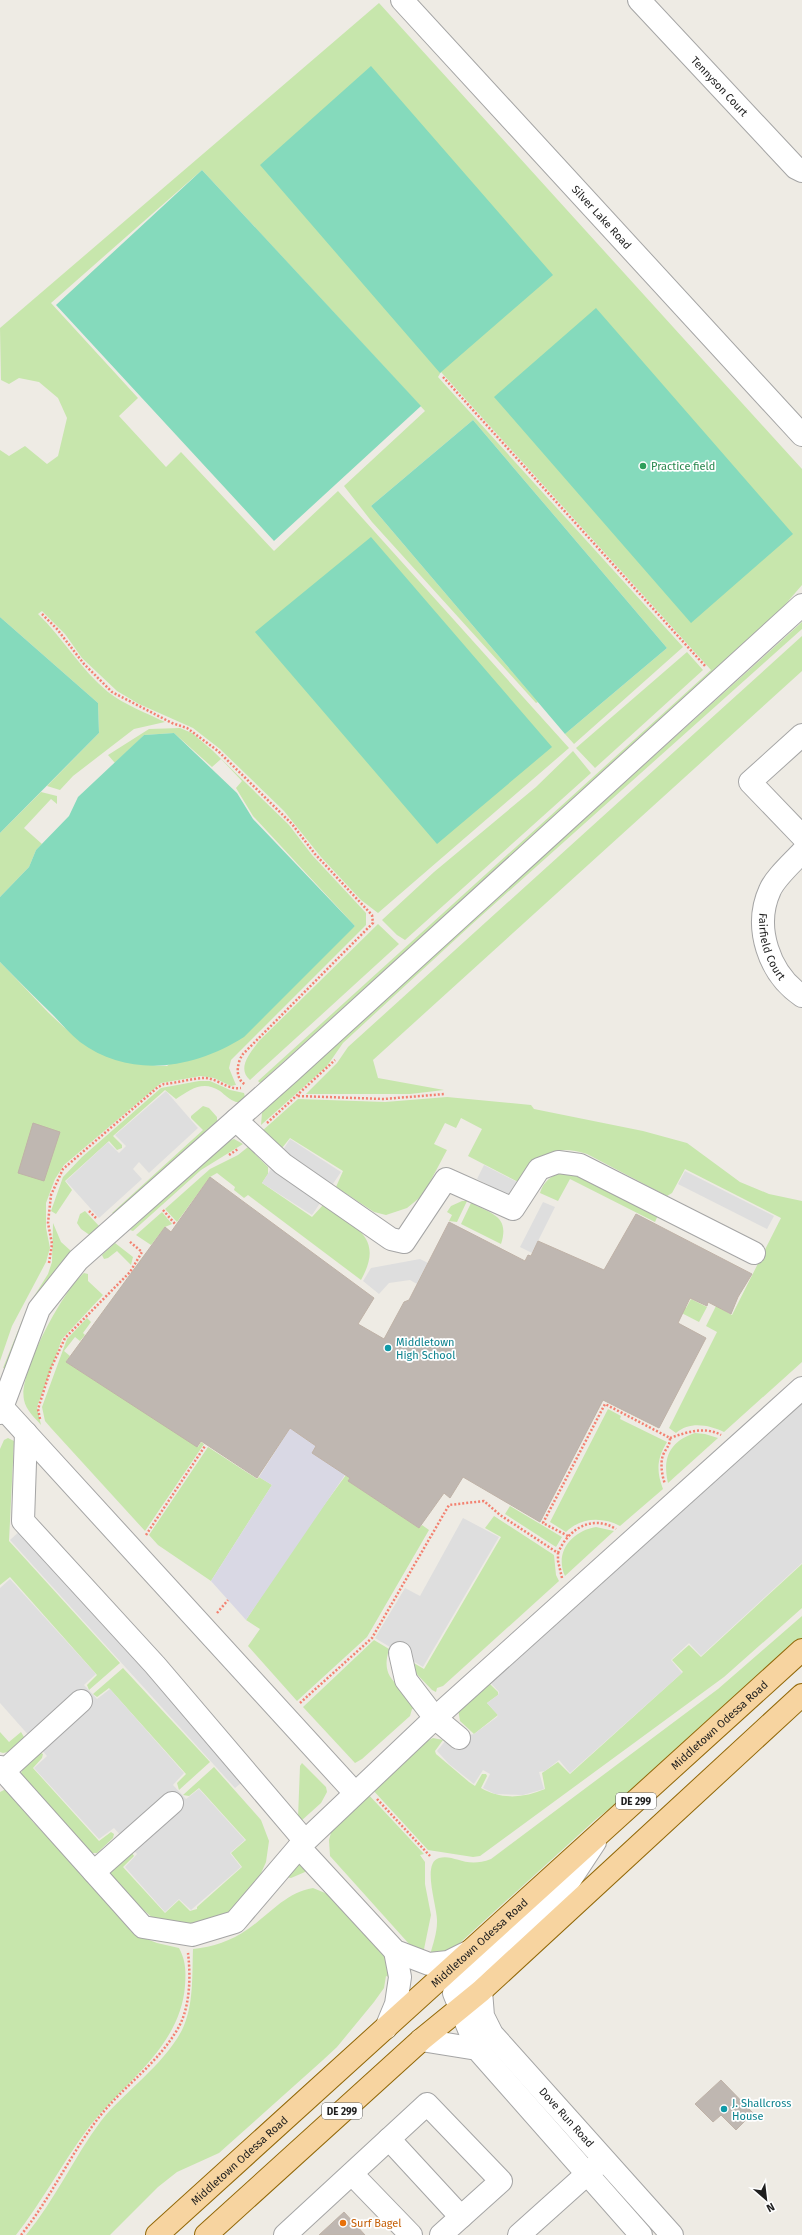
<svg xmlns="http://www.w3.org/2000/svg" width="802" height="2235" font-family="'Fira Sans',sans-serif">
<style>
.grass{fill:#c7e6ac}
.pitch{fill:#85dabc}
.parking{fill:#dedede}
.plaza{fill:#d9d8e4}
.building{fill:#bfb7b1;stroke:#bfb2a7}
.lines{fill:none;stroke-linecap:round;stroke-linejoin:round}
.minor-casing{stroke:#a5a5a5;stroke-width:24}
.major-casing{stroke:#916707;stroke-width:24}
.path{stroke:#f38170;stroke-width:2.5;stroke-dasharray:2 2;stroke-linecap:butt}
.minor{stroke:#fff;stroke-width:22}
.major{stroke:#f7d4a0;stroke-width:22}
.leisure-dot{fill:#2e9e5b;stroke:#fff;stroke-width:1.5}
.culture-dot{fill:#0f9aa8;stroke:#fff;stroke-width:1.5}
.food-dot{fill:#e8710a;stroke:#fff;stroke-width:1.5}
.labels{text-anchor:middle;stroke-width:3.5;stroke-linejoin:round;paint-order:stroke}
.shield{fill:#fff;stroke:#626262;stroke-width:1}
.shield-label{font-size:10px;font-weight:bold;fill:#1e1e1e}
.street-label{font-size:11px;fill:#1e1e1e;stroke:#fff}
.leisure-label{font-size:11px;fill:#27864d;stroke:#fff;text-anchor:start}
.culture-label{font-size:11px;fill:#0d838f;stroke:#fff;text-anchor:start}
.food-label{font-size:11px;fill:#c56008;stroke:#fff;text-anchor:start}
</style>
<rect width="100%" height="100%" fill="#eeebe4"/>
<!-- grass -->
<path class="grass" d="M379,3L802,469V585L771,621L260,1083L258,1081L711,670L441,372L438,377L683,647L574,744L565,734L667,648L473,420L371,506L538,702L536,703L372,522L344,486L425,411L202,170L51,303L138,398L119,416L166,467L181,452L274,551L338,491L569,748L378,913L361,900L321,857L284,811L220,749L193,728L139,704L117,691L82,658L65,634L42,611L38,614C63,638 81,670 108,692C125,705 146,713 165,722L134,729L73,776L60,790L47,786L99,733L98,703L0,617V450L9,456L25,446L47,464L58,456L67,418L58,398L39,382L19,378L9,384L1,380L0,328Z
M802,622V629L471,925L343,1043L327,1066L261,1125L262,1113L266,1107Z
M802,636V671L373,1060L378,1078L444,1090L410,1094H306L337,1063L348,1047Z
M687,652L703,670L595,768L576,748Z
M180,728L192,733L212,750L289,825L312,855L366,913V925L231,1060L229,1068L236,1085L231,1086L214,1078L201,1076L161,1083L64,1165L55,1179L46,1203V1228L50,1248L46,1262L12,1326L0,1361V962C54,1016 83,1065 167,1066L355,926L253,816L236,788L242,781L221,759L212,767L174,733L144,735L115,763L108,755L149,729Z
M573,751L591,773L405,940L397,935L382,920L434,872L536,787Z
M41,792L57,796V804L51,799L24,828L42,844L36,850L29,867L0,897V833Z
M378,924L399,944L250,1080C236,1068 251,1052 259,1041Z
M199,1081H210L230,1090L244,1093L245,1097L240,1102H236C230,1100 225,1095 220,1091C203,1080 191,1089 176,1099L165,1090L113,1136L122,1145V1148L117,1150L109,1141L65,1181L72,1190L56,1214L51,1211L63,1177L82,1157L161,1088Z
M447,1097L531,1105L534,1109L643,1131L687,1143L740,1182L769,1194L802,1201V1362L724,1432C709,1425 690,1421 676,1433L669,1428L717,1332L706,1326L716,1306L732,1315L781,1218L685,1169L672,1193L667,1196L587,1154C554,1143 537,1155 520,1183L468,1156L482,1129L461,1118L456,1128L445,1123L434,1144L447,1150L423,1195L407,1208L386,1215L374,1212L336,1187L343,1171L290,1138L282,1148L262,1131L298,1099L385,1102Z
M203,1106L209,1108L217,1117V1123L114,1214L112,1213L203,1130L191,1118V1116Z
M234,1139L243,1144L201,1170L133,1231L130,1230L225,1143Z
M248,1147L268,1167V1174L262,1183L312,1217L323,1205C355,1227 385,1237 361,1280L248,1195L244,1198L234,1190L235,1187L217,1173L210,1177L177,1222L165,1209L210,1169L238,1155Z
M573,1170L659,1213L655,1222L570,1179L558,1201L540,1193C545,1177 558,1172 573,1170Z
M462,1201H467L457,1222L449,1221L452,1215L447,1212L451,1206Z
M471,1203C492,1214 510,1216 501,1244L461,1224Z
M85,1211L100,1227L91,1236L81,1229L77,1223L80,1214Z
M162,1212L172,1224L165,1227L151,1245L136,1235Z
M53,1223L61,1242L71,1251V1255L7,1369L3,1368L28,1306L48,1274L52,1262Z
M115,1243L133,1257L131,1265L117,1251L108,1258L104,1259L102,1255Z
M84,1273L88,1274V1281L103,1295L62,1339L37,1407L41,1425C35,1418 26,1410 24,1400C18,1374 63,1290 84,1273Z
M639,1284L686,1308L691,1299L707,1307L699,1322L637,1290Z
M87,1318L91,1322L83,1333L85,1335L80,1341L75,1337L64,1351L70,1356L66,1362L198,1447L201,1442L204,1444L145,1531L51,1428L45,1421L42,1407L67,1339Z
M608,1409L621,1416L620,1419L667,1442C657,1458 656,1471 663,1489L620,1526C603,1517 581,1517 566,1532L550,1522Z
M695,1433L705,1434L718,1438L668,1483C662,1458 670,1441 695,1433Z
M8,1438L14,1441L9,1541L120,1663L89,1690L87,1685L97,1675L10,1577L0,1585V1449L4,1440Z
M208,1447L257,1479L259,1477L272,1485L211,1581L158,1545L149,1535Z
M346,1475L350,1477L348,1481L419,1528L422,1525L429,1530L367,1637L297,1701L248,1646L260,1629L246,1620L295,1545Z
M510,1506L562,1537L556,1547L505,1514Z
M494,1516L554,1555L556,1575L559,1581L443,1686L437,1688L436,1692L432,1690L410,1667L412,1662L424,1669L501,1537L485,1528Z
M596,1527L614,1531L565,1576C554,1552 572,1531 596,1527Z
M802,1564V1608L724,1677L480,1856L473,1857L428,1850L372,1789L427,1741L433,1738L443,1740L435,1751L436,1754L469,1782L475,1786L482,1774H486L487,1776L481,1788C502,1800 524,1798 545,1789L542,1773L558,1762L570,1774L683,1672L672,1660L689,1645L701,1657Z
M802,1616V1641L649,1777L595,1820L451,1951L430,1955C433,1944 437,1933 437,1922C438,1908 421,1863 439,1858C455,1854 465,1869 491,1859L718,1689Z
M374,1640L389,1649C378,1685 407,1683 416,1708L412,1709L410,1716L362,1759L355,1763L303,1707Z
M123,1668L210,1762L179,1790L177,1783L186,1774L109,1688L97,1697L93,1694Z
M488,1682L498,1692V1695L487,1703L498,1715L474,1734L460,1721L458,1709Z
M0,1732L9,1742L21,1732L24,1737L8,1752L3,1753L0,1752Z
M39,1752L43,1754L42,1758L33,1768L99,1841L111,1832L114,1834L113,1838L97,1853H91L20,1775L23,1769Z
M302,1763L326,1787L327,1792L321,1803L301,1821L298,1818L300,1766Z
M214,1767L261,1820L269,1841L266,1862L254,1889L239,1910L196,1927L154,1919L140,1907L111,1875L110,1871L132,1853L134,1856L123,1867L165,1913L179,1900L190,1911L197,1909V1907L242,1867L231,1853L246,1840L199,1788L189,1796L183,1795Z
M6,1789L33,1822L144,1938L157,1943L179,1948C186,1961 186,1972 185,1986C180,2049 121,2084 86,2131C61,2165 42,2202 16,2235H0V1792Z
M367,1793L424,1854L420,1855L425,1862V1884L431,1915L423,1954L410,1945L330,1856L329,1840L332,1829Z
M296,1856L307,1867L305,1872L291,1878L285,1877Z
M313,1888L330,1895L375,1945L389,1963L393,1978L386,1976L384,1988L374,2002L337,2047L323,2060L219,2153L177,2172L158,2187L110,2235H26C55,2200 74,2157 101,2121C126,2090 163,2066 182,2030C194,2006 192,1975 193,1949C213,1947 231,1941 248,1929C270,1914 285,1893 313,1888Z"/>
<!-- pitch -->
<path class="pitch" d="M371,66L553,275L440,373L260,165Z
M202,170L421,406L274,541L56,305Z
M596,308L793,534L691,623L494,397Z
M473,420L667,648L565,734L371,506Z
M371,537L552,747L437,844L255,632Z
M0,617L98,703L99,733L0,833Z
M174,733L237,793L253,819L355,926L244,1037C194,1069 130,1079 80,1042C70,1034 61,1023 52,1014C34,997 17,979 0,962V897L29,867L36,850L69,816L78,797L144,735Z"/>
<!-- parking -->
<path class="parking" d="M166,1091L198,1128L149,1173L139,1162L133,1169L142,1179L99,1218L66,1181L108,1142L119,1153L126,1146L115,1135Z
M290,1139L341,1172L312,1215L262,1183Z
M484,1165L517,1182L510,1196L477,1179Z
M685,1171L774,1216L767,1229L678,1184Z
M543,1202L555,1207L532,1253L520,1247Z
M420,1259L428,1263L417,1284L410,1280L389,1283L379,1294L363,1281L371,1268Z
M802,1384V1563L701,1656L689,1643L671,1660L682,1673L570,1773L559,1760L545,1771L539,1772L544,1789L523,1795L495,1794L483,1788L490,1774L483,1770L474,1784L449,1764L437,1751L446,1740L474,1734L497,1717L498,1715L487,1703L498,1695L499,1692L488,1680Z
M463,1518L499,1537L423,1667L375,1638L405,1588L420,1596Z
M22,1529L246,1779L235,1788L10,1540Z
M10,1579L96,1674L84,1685L97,1699L110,1689L184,1773L173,1785L186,1799L199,1789L245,1840L230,1853L241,1867L191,1910L179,1899L165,1912L125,1867L137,1854L114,1828L99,1839L34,1768L47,1756L0,1703V1588Z"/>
<!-- plaza -->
<path class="plaza" d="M290,1428L316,1446L312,1453L329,1464L333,1458L350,1478L345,1475L246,1620L211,1581L272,1485L259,1477Z"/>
<!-- building -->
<path class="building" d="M33,1123L60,1132L44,1181L18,1173Z
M210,1177L374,1298L358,1324L384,1339L404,1302L409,1300L449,1222L525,1261L528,1255L531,1256L538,1241L604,1270L636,1214L752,1274L738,1297L731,1314L708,1302L707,1306L690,1298L678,1323L706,1338L659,1428L603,1400L540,1522L463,1477L450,1498L444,1493L419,1528L348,1481L350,1478L312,1453L316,1446L290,1428L257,1478L201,1441L197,1447L66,1362L165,1227L171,1232Z
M721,2080L753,2113L736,2130L721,2115L713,2122L695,2104Z
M344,2212L365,2235H319Z"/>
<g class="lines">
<!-- minor casing -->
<g class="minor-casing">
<g id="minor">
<path id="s1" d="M402,0L802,435"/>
<path id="s2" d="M639,0L796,168L802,171"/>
<path d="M802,735L750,782L802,836"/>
<path id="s3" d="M802,852C793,862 775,878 770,890C753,927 769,974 802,996"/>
<path d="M236,1120L283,1164L391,1239L404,1242L446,1179L513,1209L539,1169L558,1162L580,1165L754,1253"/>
<path d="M2,1407L355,1793"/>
<path d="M0,1413L39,1309L78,1260L290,1072L802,605"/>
<path d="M26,1433L23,1521L155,1665L305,1841"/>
<path d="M400,1653L406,1680L435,1718L459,1738"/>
<path d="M0,1767L143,1927L192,1935L235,1922L299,1847L435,1718L802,1388"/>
<path d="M4,1771L81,1701"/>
<path d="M299,1847L395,1951L429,1964L448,1962L468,1952"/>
<path d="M94,1872L172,1803"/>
<path id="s4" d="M481,1991L483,2016L492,2034L672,2235"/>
<path d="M386,2028L396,2004L400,1977L395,1951"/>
<path d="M421,2040L477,2049L641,2235"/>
<path d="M477,2049L454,1993L458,1983L568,1883L595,1842"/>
<path d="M389,2139L461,2217"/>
<path d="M352,2174L411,2235"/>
<path d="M285,2235L427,2104L501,2181L441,2235"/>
<path d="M519,2235L597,2165"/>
</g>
</g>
<!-- major casing -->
<g class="major-casing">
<g id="major">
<path id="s5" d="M157,2235L802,1650"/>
<path d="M206,2235L421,2040L481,1991L802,1695"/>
</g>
</g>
<!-- path -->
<path class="path" d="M443,377L706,667
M42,614L57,629L84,664L112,692L172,723L187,728L218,751L292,824L315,854L372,915L373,923L243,1054C237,1062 234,1079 246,1085
M298,1096L384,1099L445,1094
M267,1123L335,1060
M229,1155L238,1149
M163,1210L175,1224
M89,1211L96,1218
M49,1263L52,1244L48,1223L51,1195L63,1169L158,1087L164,1084C177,1083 193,1078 205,1078C219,1079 227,1090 241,1088
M40,1419L38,1409L51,1368L65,1338L130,1272L142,1252L129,1241
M670,1438C687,1432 705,1426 721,1435
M146,1535L205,1446
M568,1536L543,1523L605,1404L670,1438C670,1446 666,1448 663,1455C660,1463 662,1476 665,1484
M558,1553C568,1529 592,1514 616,1529
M217,1613L228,1600
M300,1703L372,1638L449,1505L484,1501L500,1515L558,1553V1561L562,1578
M377,1799L430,1856
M21,2235C51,2198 70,2154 100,2116C124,2086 157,2064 177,2030C190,2009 191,1978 188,1953"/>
<!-- minor -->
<use href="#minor" class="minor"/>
<!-- major -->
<use href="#major" class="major"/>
</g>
<!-- markers -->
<circle class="leisure-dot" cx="643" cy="466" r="4"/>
<g class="culture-dot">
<circle cx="388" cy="1348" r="4"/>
<circle cx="724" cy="2109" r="4"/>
</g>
<circle class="food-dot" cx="343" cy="2223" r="4"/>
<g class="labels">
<!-- shield labels -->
<g class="shield">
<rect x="616" y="1793" width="40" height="16" rx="3"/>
<rect x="322" y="2103" width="40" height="16" rx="3"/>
</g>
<g class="shield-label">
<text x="636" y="1805">DE 299</text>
<text x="342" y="2115">DE 299</text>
</g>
<!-- street labels -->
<g class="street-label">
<text dy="4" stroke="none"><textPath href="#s2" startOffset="118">Tennyson Court</textPath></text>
<text dy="4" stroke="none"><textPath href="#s1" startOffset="295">Silver Lake Road</textPath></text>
<text dy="4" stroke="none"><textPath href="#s3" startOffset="109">Fairfield Court</textPath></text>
<text dy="4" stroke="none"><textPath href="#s5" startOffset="759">Middletown Odessa Road</textPath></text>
<text dy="4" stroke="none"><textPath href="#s5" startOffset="435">Middletown Odessa Road</textPath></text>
<text dy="4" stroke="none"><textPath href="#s4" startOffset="157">Dove Run Road</textPath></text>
<text dy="4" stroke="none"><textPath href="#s5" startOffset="111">Middletown Odessa Road</textPath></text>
</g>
<!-- leisure labels -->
<g class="leisure-label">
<text x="651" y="470">Practice field</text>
</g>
<!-- culture labels -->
<g class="culture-label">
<text x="396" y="1346">Middletown<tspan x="396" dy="13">High School</tspan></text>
<text x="732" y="2107">J. Shallcross<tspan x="732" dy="13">House</tspan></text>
</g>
<!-- food labels -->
<g class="food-label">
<text x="351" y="2227">Surf Bagel</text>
</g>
</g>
<!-- north arrow -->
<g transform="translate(766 2199) rotate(152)" stroke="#ffffff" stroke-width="3" paint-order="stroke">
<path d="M0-3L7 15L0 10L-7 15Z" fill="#1e1e1e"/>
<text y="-6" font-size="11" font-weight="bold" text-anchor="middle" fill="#1e1e1e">N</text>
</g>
</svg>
